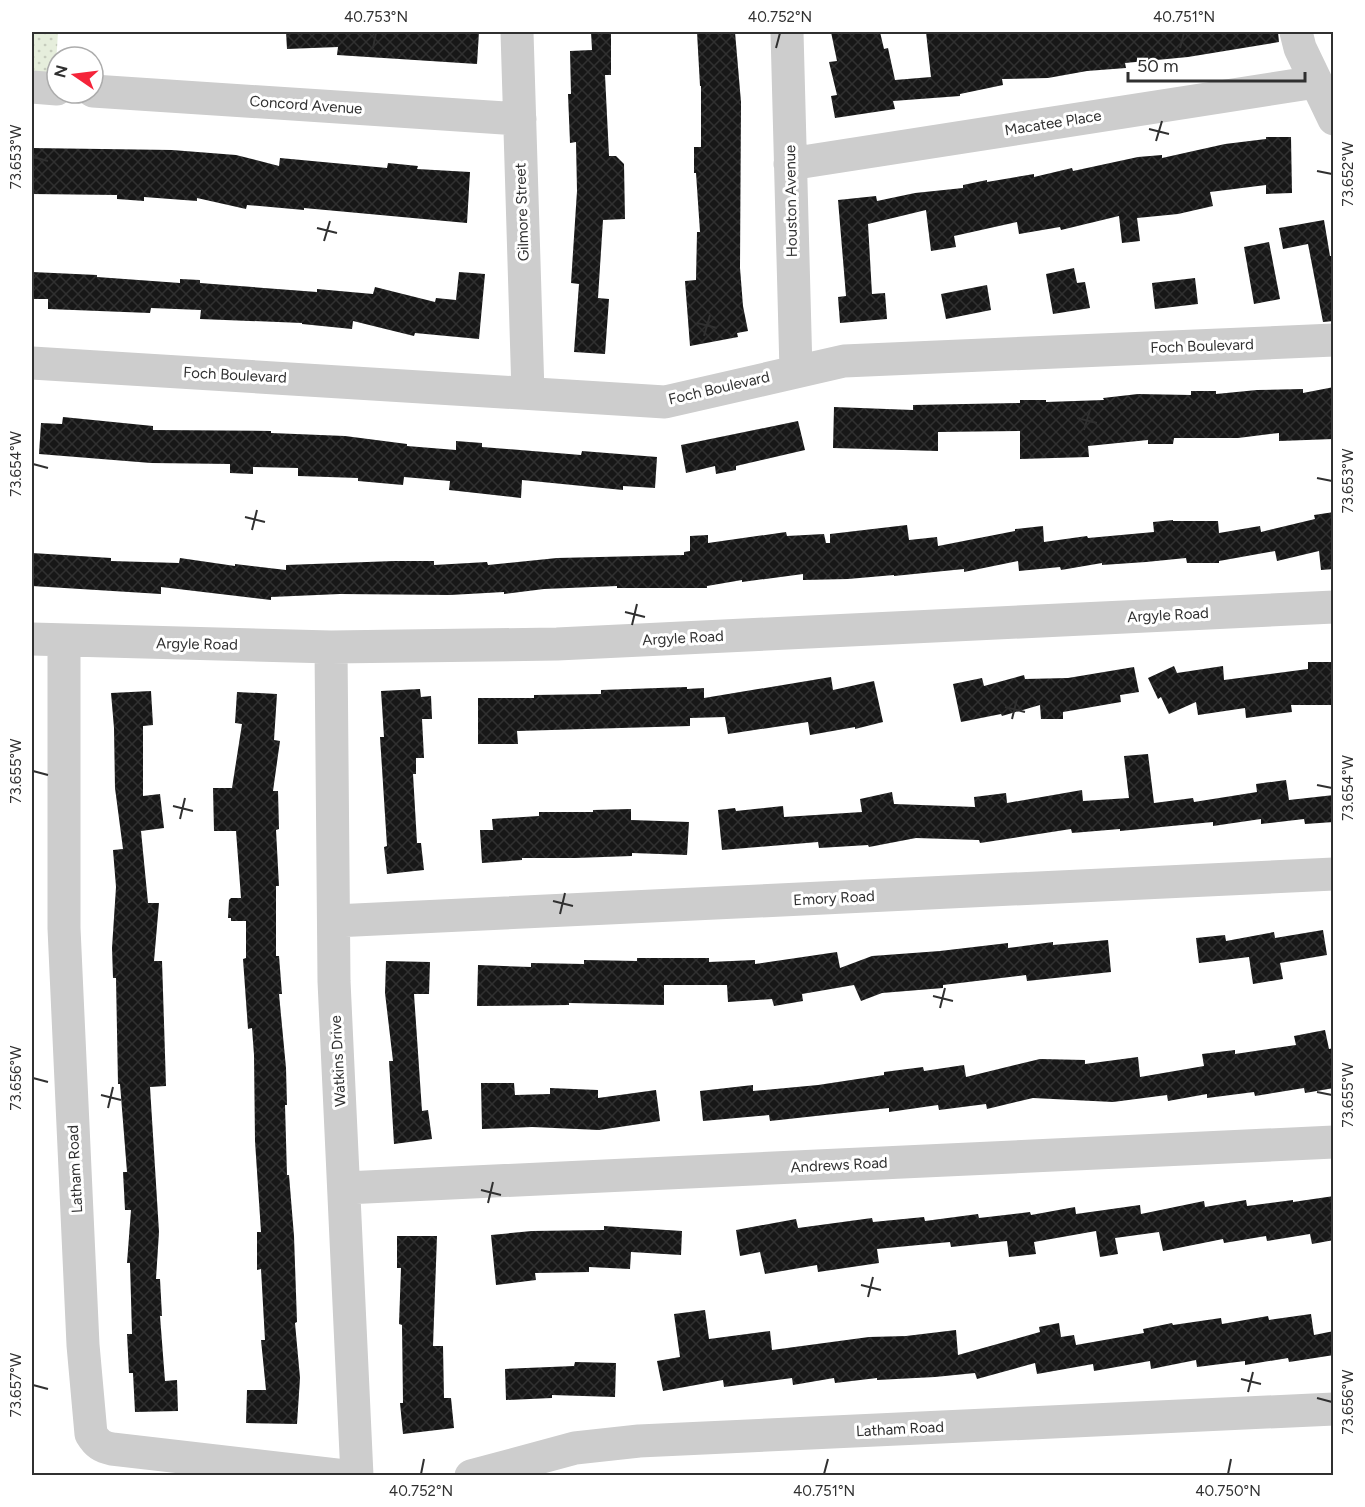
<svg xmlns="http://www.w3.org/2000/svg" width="1365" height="1507" font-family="Figtree,sans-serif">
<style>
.park{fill:url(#park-dots)}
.building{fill:url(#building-cross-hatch)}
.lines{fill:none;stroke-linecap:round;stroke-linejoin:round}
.minor{stroke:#cdcdcd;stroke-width:33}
.ticks{fill:none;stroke:#303030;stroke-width:2}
.labels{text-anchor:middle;stroke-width:6;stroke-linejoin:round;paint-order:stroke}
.street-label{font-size:15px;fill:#303030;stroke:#fff}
.neatline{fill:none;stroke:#303030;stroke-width:2}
.ticks-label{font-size:15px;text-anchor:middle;fill:#303030}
</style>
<defs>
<pattern id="park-dots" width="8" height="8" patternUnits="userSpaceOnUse" patternTransform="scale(1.5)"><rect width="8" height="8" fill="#e6eedc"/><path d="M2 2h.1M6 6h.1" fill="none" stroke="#c6ccbd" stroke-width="1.8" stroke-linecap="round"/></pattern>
<pattern id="building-cross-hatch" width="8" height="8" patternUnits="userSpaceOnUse" patternTransform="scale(1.5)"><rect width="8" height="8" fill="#171717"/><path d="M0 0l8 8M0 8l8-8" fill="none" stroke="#303030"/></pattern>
</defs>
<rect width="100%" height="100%" fill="#fff"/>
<!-- park -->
<path class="park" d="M32,32H58L55,81L32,80Z"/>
<!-- building -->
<path class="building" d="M286,32H479L477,64L337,55L338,47L287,49Z
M591,32H611V75H605L609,156H616L624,164L625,219L603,220L598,298L609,299L605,354L574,352L579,284L571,283L577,191L576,142L570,143L568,94H571L570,51L592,50Z
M697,32H735L741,102L740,268L743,306L748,331L737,333L738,337L690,346L685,281L696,280L697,232H700L696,173H694V147H701V86H700Z
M831,32H880L884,49L888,48L895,80L931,77L926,32H993V34L1055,32H1278L1279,42L1188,57L1125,63L1126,68L1087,71L1048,78L1002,79L1003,85L960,94V96L893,101L895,109L835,118L831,96L837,95L829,62L837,61Z
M1266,137H1291L1292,193L1266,194V185L1210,192L1213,206L1178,214L1137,218L1140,241L1122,243L1119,216L1061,230L1060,227L1019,234L1017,222L954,236L956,247L931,251L926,210L868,224L872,294L885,293L887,319L840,323L838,297L846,296L838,200L876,196L877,201L915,193L963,188V185L987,180V182L1034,174V177L1072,168L1073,171L1138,157L1162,155V158L1225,144L1266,139Z
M32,148L172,150L236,155L279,166L280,158L387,168L388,163L418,166L417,169L470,172L467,223L304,208V210L247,205L246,209L197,198V201L144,197V201L117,199V195L32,194Z
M1324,220L1330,256H1334V321L1323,322L1308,244L1283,249L1279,228Z
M1269,242L1280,299L1254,304L1244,247Z
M1074,268L1077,283L1085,282L1090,308L1053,314L1046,274Z
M32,272L97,275V277L180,283V279L200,280V283L317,292V289L373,294L375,287L435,302L436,298L456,300L459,272L485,274L479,339L415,333L414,336L353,321L352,329L302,324V323L200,319L201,310L151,308L150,313L48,309V299H32Z
M1195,278L1198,304L1155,309L1152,283Z
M987,285L991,310L946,319L941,294Z
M1334,387V439L1279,441V433L1238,438H1174L1173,444H1148V440L1088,446L1089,457L1020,459V431L938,432V451L833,448L834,407L913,410V405L1020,403V400H1046V402L1104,400L1103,398L1138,394L1191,395V391H1216V394L1257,390L1303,389V393Z
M63,417L153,426V430L271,431V433L345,436L407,444V446L456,450V441L482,443V447L581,455L582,451L657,457L655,488L623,486V490L522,480L521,498L449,490L450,481L404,477L403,485L358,481V478L298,476V468L253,467V474L230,473V464L151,463L39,454L41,423L62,424Z
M798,421L805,450L736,466V470L716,474L715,466L686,473L681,445Z
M1334,512V569L1321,570L1319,551L1277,561L1275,551L1219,561V563H1187L1186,558L1146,562L1102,565V563L1061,570L1060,567L1019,571L1018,561L964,572V569L894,576V575L848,579L803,580V574L742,582V580L707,586V588H617V586L544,589L504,594V592L450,595L340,594L271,597V600L161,587V594L32,586V553L111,558V561L179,563L180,558L235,566V564L286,570V565L394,561H434V565L487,562L488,565L557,558L684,555V552L690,551V536L708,535V543L786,532L787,536L824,534L826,543H830V534L907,525L909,540L937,537L938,546L1015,531V529L1043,526L1044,542L1087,536L1088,538L1154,532L1153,522L1173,520V521H1218L1219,533L1260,526L1261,532L1315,519L1314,515Z
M1308,662H1334V705H1291L1292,712L1246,718L1245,708L1198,715L1196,702L1169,714L1161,697L1158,699L1148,678L1174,666L1177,673L1223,666L1224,680L1308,669Z
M1134,667L1139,692L1120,695L1121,702L1063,712V719H1041L1040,705L1002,716L1001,714L961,722L953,684L982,678L984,686L1024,675L1025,679L1068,678Z
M831,677L833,690L874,681L883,722L855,729V727L810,735L808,722L728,734L725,717L690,718V726L517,731L518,744H478V698H534V695L601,694V690L687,687V689L704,688V698Z
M420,689L421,697L431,696L432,719H422L424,758H416V774H413L417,843H421L424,870L387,874L384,847L387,846L380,737H384L381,691Z
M151,691L153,725L143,726V796L160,794L164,828L141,831L148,903H159L154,961H162L163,991L166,1086L150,1087L159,1232L156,1279H160L162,1316H160L165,1381L177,1380L178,1411L135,1412L133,1373H129L127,1334H132L130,1263H127L131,1210H125L123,1172H127L120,1084H118L116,978H113L112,948L116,887L113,850L123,849L115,788L114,728L111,693Z
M237,692L277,694L274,740L280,741L273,791H278L279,829L276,830L279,886H276V956H279L282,994H279L286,1068L287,1105H285L287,1175H289L294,1236L297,1322L295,1323L300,1378L297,1424L246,1423L247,1390H266L261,1340H265L261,1269L257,1270V1232H261L255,1141L254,1055L252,1028L248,1029L243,959L246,958V921H231V918H228L229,900L231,898H241L236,831H214L213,788H232L242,724L235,723Z
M1148,754L1154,803L1193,798L1194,802L1257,792L1256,784L1286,780L1289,800L1334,795V822L1305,824L1304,819L1261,824V819L1213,826V822L1120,831V829L1072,833L1071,829L980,843L979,840L916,838L869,847L868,845L819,848L818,842L722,850L718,810L735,808L736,811L783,806L784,817L862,812L860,799L892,792L894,804L975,807L974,797L1006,793L1007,803L1082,790L1083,801L1129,798L1124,756Z
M631,809V820L689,822L687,855L632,853V856L575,858H522V860L482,863L480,830H493L492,819L539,816V812H593V810Z
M1323,930L1327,955L1280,963L1283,979L1253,984L1249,957L1199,963L1196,938L1225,935L1226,941L1274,932L1275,938Z
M1108,940L1111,972L1027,981L1026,975L943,985V988L882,993L861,1001L854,985L802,994L803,1001L774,1006L772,999L728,1002L727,985H664V1005L569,1003V1005L477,1006L478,965L531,967V963L584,964V960L637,961V958H709V962L755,960V964L837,952L840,968L872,956L940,951L1008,943V948L1053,942V945Z
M386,961L430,962L429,994H414L422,1111L428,1110L432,1139L394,1144L389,1061H393L385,993Z
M1325,1030L1329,1049L1334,1048V1088L1305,1093L1304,1088L1255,1096L1254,1092L1207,1098V1094L1168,1101L1167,1095L1113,1102L1033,1098L987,1109L986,1104L939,1110L938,1105L889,1112V1108L770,1121L769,1115L703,1121L700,1091L753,1085V1091L818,1085L884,1075V1072L923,1067L924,1071L964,1065L966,1077L1040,1059L1085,1060V1064L1138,1057L1140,1077L1204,1066L1202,1054L1235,1050V1054L1296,1045L1294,1036Z
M481,1083H514L515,1095L550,1094V1088L598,1090V1098L656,1090L660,1121L599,1130L532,1127L482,1129Z
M1334,1196V1240L1312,1244L1310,1234L1267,1241L1266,1236L1224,1243L1223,1239L1163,1251L1159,1232L1115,1238L1118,1254L1100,1257L1096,1231L1034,1242L1036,1254L1009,1257L1007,1241L951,1247L950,1242L877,1249L879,1263L818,1272L817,1265L765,1274L760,1252L740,1256L736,1230L796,1219L798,1228L872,1218L873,1222L924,1217L925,1221L978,1214L979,1218L1030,1212L1031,1215L1075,1207L1076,1214L1140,1205L1141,1214L1204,1201L1205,1207L1246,1200L1247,1206L1293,1200V1202Z
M604,1226L682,1231L681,1255L631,1252L630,1269L589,1267V1272L535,1273L536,1280L496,1285L491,1235L532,1231L604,1230Z
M397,1236H437L433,1346H443L444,1398H451L454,1428L403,1434L400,1403H403L402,1325L399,1324L401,1268H397Z
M705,1310L709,1339L770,1331L772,1350L869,1337L906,1336L956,1330L958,1355L1040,1332L1039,1327L1059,1323L1061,1337L1074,1335L1076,1345L1144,1333L1143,1329L1172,1323L1173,1325L1221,1318L1222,1324L1268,1316L1269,1320L1311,1314L1314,1335L1334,1331V1355L1289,1362L1288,1358L1245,1365V1361L1197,1367L1196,1360L1151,1369L1150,1361L1094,1371L1093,1364L1037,1374L1035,1363L977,1379L975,1373L935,1377L877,1380V1378L835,1383L834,1378L793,1385L792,1378L724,1387L723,1380L663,1391L657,1361L680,1357L674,1314Z
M575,1362L616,1363L615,1397L552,1395V1398L506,1400L505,1369L574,1366Z"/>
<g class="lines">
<!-- minor -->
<path class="minor" d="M517,32L528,393
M787,32L796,371
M1296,32L1300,48L1334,119
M32,87L57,89
M93,91L520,119
M790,164L1316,82
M32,363L665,402L844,361L1334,340
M32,639L331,647L557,644L1334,607
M64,641V928L83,1345L91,1434C97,1444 102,1447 112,1449L345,1476
M331,647L334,981L357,1476
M334,921L1334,874
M345,1188L1334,1142
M471,1476L575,1448L639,1441L1334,1409"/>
</g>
<!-- ticks -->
<path class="ticks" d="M373,48L376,33M776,48L780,33M1180,48L1184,33M1149,129L1169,134M1156,141L1162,121M33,157L48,161M1317,171L1332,174M317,228L337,233M324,241L330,221M697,323L717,328M704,336L710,315M1077,418L1097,423M1084,430L1090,410M33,464L48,468M1317,478L1332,481M245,517L265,522M252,530L257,510M625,612L645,617M632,625L637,604M1005,707L1025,712M1012,719L1017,699M33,771L48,775M1317,785L1332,788M173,806L193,811M180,819L185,798M553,901L573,906M560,914L565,893M933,996L953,1001M940,1008L945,988M33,1078L48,1082M1317,1092L1332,1095M101,1095L121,1100M108,1108L113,1087M481,1190L501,1195M488,1203L493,1182M861,1285L881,1290M868,1297L873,1277M1241,1379L1261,1384M33,1385L48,1389M1248,1392L1253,1372M1317,1398L1332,1402M421,1474L424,1459M824,1474L828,1459M1228,1474L1231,1459"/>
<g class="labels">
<!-- street labels -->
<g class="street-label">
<text transform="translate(306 105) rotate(4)" y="5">Concord Avenue</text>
<text transform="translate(1053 123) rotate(-9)" y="5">Macatee Place</text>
<text transform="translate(791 201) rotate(-91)" y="5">Houston Avenue</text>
<text transform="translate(522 212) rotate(-92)" y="5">Gilmore Street</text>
<text transform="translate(1202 346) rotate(-2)" y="5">Foch Boulevard</text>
<text transform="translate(235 375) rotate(3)" y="5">Foch Boulevard</text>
<text transform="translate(719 388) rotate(-13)" y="5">Foch Boulevard</text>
<text transform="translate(1168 615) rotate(-3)" y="5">Argyle Road</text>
<text transform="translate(683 638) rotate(-3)" y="5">Argyle Road</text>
<text transform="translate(197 644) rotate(1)" y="5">Argyle Road</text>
<text transform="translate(834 898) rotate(-3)" y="5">Emory Road</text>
<text transform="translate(338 1061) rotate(-93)" y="5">Watkins Drive</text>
<text transform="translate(839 1165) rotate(-3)" y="5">Andrews Road</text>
<text transform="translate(75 1169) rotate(-93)" y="5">Latham Road</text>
<text transform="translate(900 1429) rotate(-3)" y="5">Latham Road</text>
</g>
</g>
<!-- border -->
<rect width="1365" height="1507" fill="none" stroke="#ffffff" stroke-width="66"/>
<!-- north arrow -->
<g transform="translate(75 75) rotate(284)"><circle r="28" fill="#ffffff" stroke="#acacac" stroke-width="1.5"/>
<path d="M0-4.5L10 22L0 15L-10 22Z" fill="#f5243a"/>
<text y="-9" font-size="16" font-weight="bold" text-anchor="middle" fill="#303030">N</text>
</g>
<!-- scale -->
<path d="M1128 72v9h177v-9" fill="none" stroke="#303030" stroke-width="3"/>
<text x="1137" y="72" font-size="18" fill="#303030" stroke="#ffffff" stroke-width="4.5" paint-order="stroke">50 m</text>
<rect x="33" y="33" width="1299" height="1441" class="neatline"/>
<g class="ticks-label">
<text x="376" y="22">40.753°N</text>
<text x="780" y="22">40.752°N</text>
<text x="1184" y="22">40.751°N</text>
<text transform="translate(16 157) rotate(-90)" y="5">73.653°W</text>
<text transform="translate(1348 174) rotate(-90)" y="5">73.652°W</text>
<text transform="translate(16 464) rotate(-90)" y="5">73.654°W</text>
<text transform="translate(1348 481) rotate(-90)" y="5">73.653°W</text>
<text transform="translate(16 771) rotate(-90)" y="5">73.655°W</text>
<text transform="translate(1348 788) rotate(-90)" y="5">73.654°W</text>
<text transform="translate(16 1078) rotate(-90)" y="5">73.656°W</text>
<text transform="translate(1348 1095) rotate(-90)" y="5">73.655°W</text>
<text transform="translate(16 1385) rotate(-90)" y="5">73.657°W</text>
<text transform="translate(1348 1402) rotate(-90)" y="5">73.656°W</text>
<text x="421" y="1496">40.752°N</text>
<text x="824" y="1496">40.751°N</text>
<text x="1228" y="1496">40.750°N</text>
</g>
</svg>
